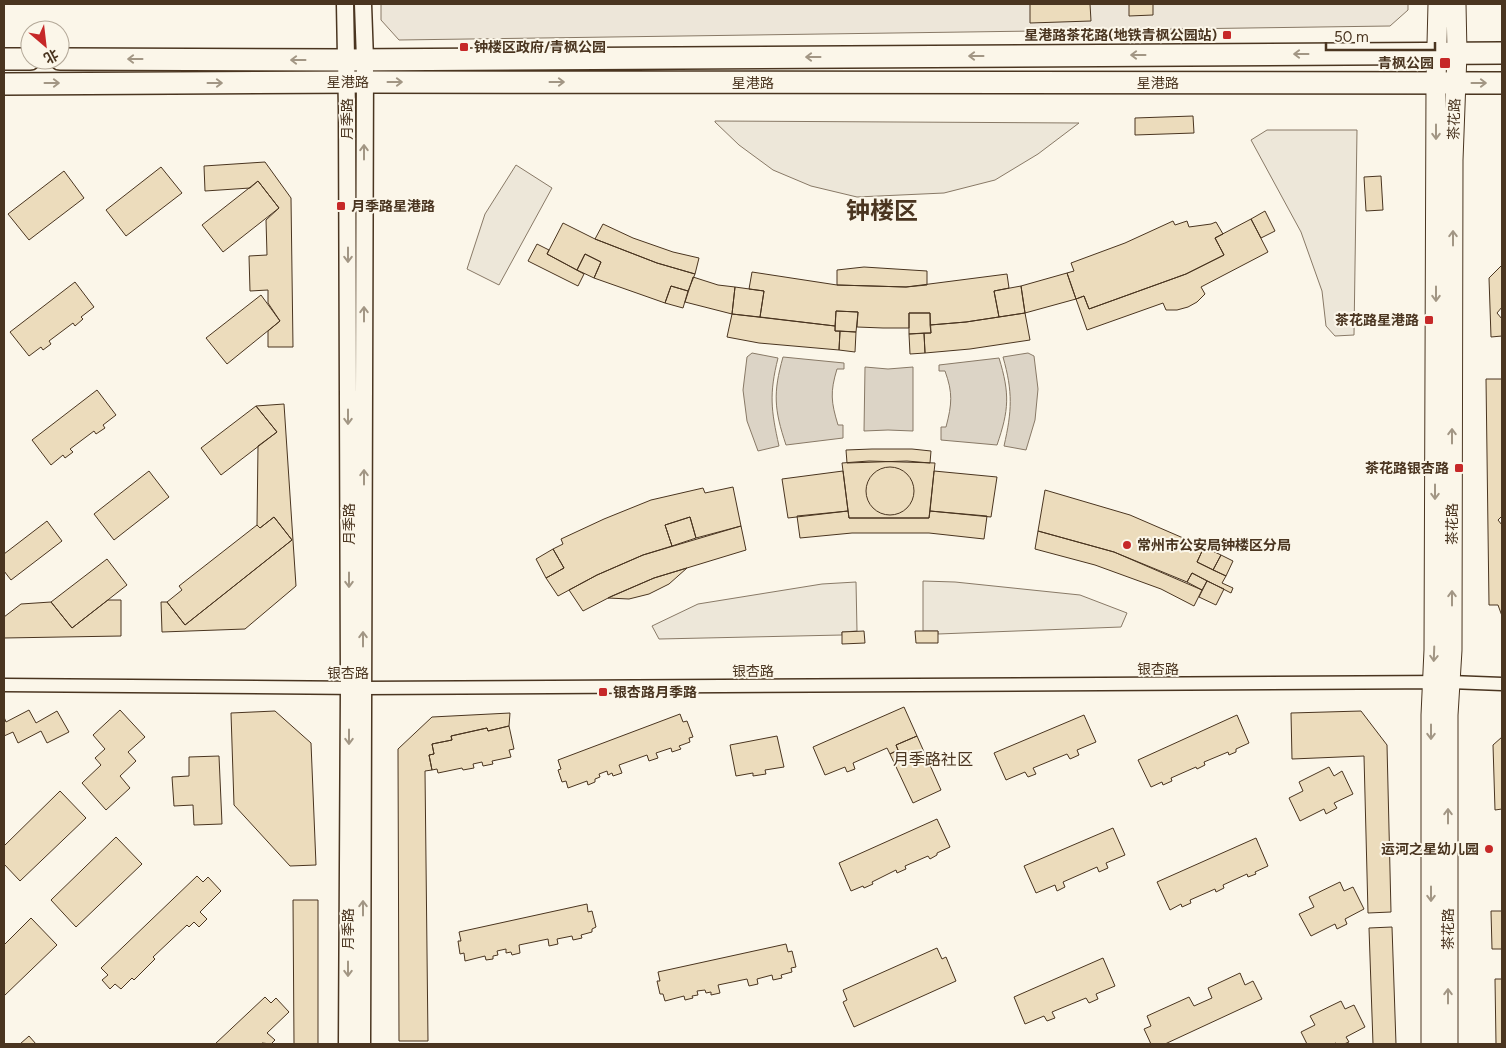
<svg xmlns="http://www.w3.org/2000/svg" width="1506" height="1048" font-family="Figtree,'Noto Sans SC',sans-serif">
<style>
.green{fill:#ede6d9;stroke:#887966}
.parking{fill:#ede7d9;stroke:#887966}
.water{fill:#dcd4c6;stroke:#887966}
.building{fill:#ecdcbc;stroke:#4a3520}
.lines{fill:none;stroke-linecap:round;stroke-linejoin:round}
.minor-casing{stroke:#4a3520;stroke-width:15}
.tertiary-casing{stroke:#4a3520;stroke-width:19}
.secondary-casing{stroke:#4a3520;stroke-width:21}
.primary-casing{stroke:#4a3520;stroke-width:24}
.minor{stroke:#fbf6e9;stroke-width:12}
.tertiary{stroke:#fbf6e9;stroke-width:16}
.secondary{stroke:#fbf6e9;stroke-width:19}
.primary{stroke:#fbf6e9;stroke-width:21}
.oneway{stroke:#a29684}
.poi-dot{fill:#c62828;stroke:#fbf6e9;stroke-width:2}
.labels{text-anchor:middle;stroke-width:4;stroke-linejoin:round;paint-order:stroke}
.poi-label{font-size:14px;font-weight:bold;fill:#4a3520;stroke:#fbf6e9;text-anchor:end}
.street-label{font-size:14px;fill:#4a3520;stroke:#fbf6e9}
.quarter-label{font-size:16px;fill:#4a3520;stroke:#fbf6e9}
.town-label{font-size:24px;font-weight:bold;fill:#4a3520;stroke:#fbf6e9}
</style>
<rect width="100%" height="100%" fill="#fbf6e9"/>
<!-- green -->
<path class="green" d="M381,4H1408V10L1390,26L399,40L381,20Z"/>
<!-- parking -->
<path class="parking" d="M715,122V121L1079,123L1038,154L995,180L944,193L857,197L811,186L773,170L739,145Z
M1267,130H1357L1354,335L1335,336L1326,326L1322,291L1301,232L1251,140Z
M516,165L552,188L499,285L467,269L485,214Z
M923,581L955,582L1080,595L1127,613L1121,627L938,634V631H923Z
M856,582L857,631L842,632V635L659,639L652,626L698,604L822,584Z"/>
<!-- water -->
<path class="water" d="M752,353L778,358C769,394 771,410 779,446L758,451L747,421L743,390L747,357Z
M1028,353L1034,356L1038,389L1035,420L1026,450L1004,446C1012,411 1013,392 1003,357Z
M783,357L844,363V369H837C830,392 831,402 838,425H843V438L786,445C774,409 773,393 783,357Z
M999,358C1010,394 1009,410 997,445L941,440V427H946C952,404 953,393 945,371H939V365Z
M865,367L888,369L913,367V431L888,430L864,431Z"/>
<!-- building -->
<path class="building" d="M1030,4H1090L1091,21L1030,23Z
M1129,4H1153V15L1129,16Z
M1193,116L1194,133L1135,135V118Z
M265,162L291,198L293,347H268V331L280,321L268,303V290L250,291L249,256L267,255L266,220L279,208L258,181L250,188L205,191L204,166Z
M161,167L182,193L126,236L106,210Z
M64,171L84,198L29,240L8,214Z
M1381,176L1383,210L1366,211L1364,177Z
M258,181L279,208L223,252L202,225Z
M1265,211L1275,231L1261,238L1251,219Z
M1251,219L1268,252L1201,287L1205,294L1197,302L1188,307L1177,310H1166L1163,303L1087,330L1076,299L1084,296L1089,309L1186,274L1224,255L1215,238Z
M1173,221L1175,225L1187,221L1189,227L1211,224L1216,222L1223,234L1215,238L1224,255L1186,274L1089,309L1084,296L1076,299L1067,273L1074,271L1071,263L1125,243Z
M563,223L595,239L657,263L695,274L688,291L671,286L665,303L594,278L601,262L585,254L577,270L547,254Z
M603,224L633,238L673,252L699,258L695,274L657,263L595,239Z
M537,244L549,250L547,254L584,274L578,286L528,261Z
M585,254L601,262L594,278L577,270Z
M1502,265V307L1497,313L1502,319V336L1491,337L1489,278Z
M864,267L927,271V285L906,287L837,285V270Z
M752,272L837,285L906,287L1007,274L1009,288L994,291L999,317L966,322L930,325V313H909V328H883L857,327L858,312L836,311L835,326L760,317L764,291L749,289Z
M1067,273L1076,299L1025,313L1021,286Z
M693,277L718,285L735,287L732,314L685,302Z
M75,282L94,307L81,317L83,319L75,326L73,323L49,341L51,344L43,350L41,347L29,356L10,332Z
M671,286L688,291L683,308L665,303Z
M1021,286L1025,313L999,317L994,291Z
M735,287L764,291L760,317L732,314Z
M261,295L280,321L227,364L206,338Z
M836,311L858,312L856,332L835,331Z
M909,313H930L931,333L909,334Z
M1025,313L1030,340L970,349L925,353L924,333H931L930,325L966,322Z
M732,314L835,326V331H840L839,350L759,343L727,337Z
M840,331L856,332L855,352L839,350Z
M924,333L925,353L910,354L909,334Z
M1486,379H1502V516L1498,520L1502,525V616L1498,605H1489Z
M97,390L116,415L103,425L105,428L96,434L94,431L70,449L73,452L65,458L63,455L51,465L32,440Z
M284,404L296,586L245,629L162,632L161,602H167L185,625L292,540L274,517L260,528L257,525L258,446L277,432L256,406Z
M256,406L277,432L221,475L201,448Z
M872,449H912L931,451L930,463L907,461L847,463L846,450Z
M869,461L935,463L929,518H849L842,463Z
M866 491a24 24 0 1 1 48 0a24 24 0 1 1-48 0Z
M149,471L169,497L114,540L94,514Z
M843,471L848,511L788,518L782,479Z
M934,471L997,477L991,517L930,511Z
M733,487L741,526L696,538L690,517L665,525L672,546L643,555L597,575L558,596L546,578L564,568L553,549L563,544L561,539L604,519L651,500L703,488L705,493Z
M1045,490L1130,515L1204,547L1197,562L1226,576L1222,583L1233,588L1231,593L1192,573L1187,582L1114,552L1038,531Z
M848,511L849,518H929L930,511L987,516L984,539L929,533H852L800,538L797,516Z
M274,517L292,540L185,625L167,602L182,590L179,586L257,525L260,528Z
M690,517L696,538L672,546L665,525Z
M47,521L62,541L11,580L4,571V554Z
M741,526L746,550L654,578L612,596L583,611L569,590L597,575L643,555Z
M1038,531L1114,552L1202,590L1194,606L1161,589L1095,565L1035,549Z
M1204,547L1221,555L1213,570L1197,562Z
M553,549L564,568L546,578L536,559Z
M1221,555L1233,561L1226,576L1213,570Z
M107,559L127,585L72,628L51,602Z
M687,568L669,584L649,594L629,599L608,598L654,578Z
M1192,573L1207,581L1202,590L1187,582Z
M1207,581L1224,589L1216,605L1199,597Z
M108,600H121V636L4,638V617L21,604L51,602L72,628Z
M864,631L865,643L842,644V632Z
M915,631H938V643H916Z
M904,707L917,736L896,745L898,750L890,754L887,748L853,763L855,769L847,772L845,767L825,775L813,747Z
M29,710L36,723L57,711L69,732L47,743L41,731L18,743L13,732L4,736V717L6,722Z
M120,710L145,737L128,752L136,761L120,776L130,788L106,810L82,783L101,765L95,758L105,749L93,735Z
M275,711L311,743L316,865L290,866L234,805L231,713Z
M1361,711L1387,745L1391,912L1368,913L1364,756L1292,759L1291,713Z
M510,713L509,726L488,731L487,728L451,736L452,740L432,744L434,754L429,755L432,770L425,771L428,1041H399L398,749L432,717Z
M680,714L683,722L687,721L693,737L689,738L690,742L679,746L681,749L672,752L671,748L656,753L658,758L649,761L647,755L619,765L622,773L613,776L612,773L608,775L607,771L599,774L600,777L595,779V782L588,785L587,781L568,788L566,781L562,782L558,770L561,769L558,760Z
M1084,715L1096,742L1077,750L1079,755L1070,759L1067,754L1033,768L1036,774L1028,777L1025,772L1006,780L994,753Z
M1237,715L1249,743L1236,749V752L1229,755L1228,752L1204,762L1205,765L1197,769L1196,767L1171,778L1172,781L1163,785L1162,782L1151,787L1138,760Z
M509,726L514,749L509,750L511,757L492,761L493,764L483,766L482,762L473,764L474,768L463,770L462,768L438,773L437,769L432,770L429,755L434,754L432,744L452,740L451,736L487,728L488,731Z
M777,736L784,767L765,770L766,774L753,776V773L736,776L730,745Z
M917,736L941,790L913,803L890,754L898,750L896,745Z
M1502,737V809L1495,810L1493,745Z
M219,756L222,824L194,825L193,805L174,806L172,777L189,776V757Z
M1329,767L1334,776L1342,771L1353,794L1334,803L1337,808L1326,814L1324,809L1300,821L1289,798L1303,791L1299,782Z
M60,791L86,818L20,881L4,864V846Z
M937,819L950,847L937,853V855L930,859L928,856L905,866L906,869L897,873L896,870L872,882L873,884L864,888L863,886L851,891L839,863Z
M1113,828L1125,855L1106,863L1108,868L1099,872L1097,867L1063,882L1065,887L1057,891L1055,885L1036,893L1024,866Z
M116,837L142,864L76,927L51,900Z
M1256,838L1268,866L1255,872L1256,874L1248,877L1247,874L1223,885L1224,888L1216,892L1215,889L1190,900L1191,903L1182,907L1181,904L1170,910L1157,882Z
M197,876L203,882L208,877L221,891L200,912L207,919L199,927L194,922L189,927L187,925L153,957L155,959L134,980L132,978L121,989L115,984L110,989L102,980L108,975L101,968Z
M1340,882L1344,891L1353,887L1364,909L1345,919L1347,924L1337,929L1335,924L1311,936L1299,914L1314,907L1309,897Z
M293,900H318V1044H294Z
M587,904L588,912L592,911L596,927L592,929V932L581,935L582,938L573,940L572,936L557,939L558,944L549,946L548,939L519,945L520,953L512,955L511,952L506,953V949L497,951L498,955L493,956V959L486,960L485,956L465,961L464,953L460,954L458,941H461L459,932Z
M1491,911H1502V949H1492Z
M31,918L57,945L4,996V945Z
M1392,927L1396,1044H1373L1369,928Z
M786,944L788,952L792,951L796,967L791,968L792,972L781,975L782,978L773,980L772,975L757,979L758,984L749,986L747,979L718,985L720,993L711,995V992L706,993L705,990L697,991L698,995L692,996L693,998L685,1000L684,996L665,1001L663,994H660L657,981H660L658,972Z
M937,948L942,959L946,957L956,981L854,1027L843,1002L847,1000L843,990Z
M1103,958L1115,986L1096,994L1098,999L1089,1003L1086,998L1052,1012L1055,1018L1047,1021L1044,1016L1025,1024L1014,997Z
M1240,973L1245,985L1253,981L1262,999L1165,1044H1151L1144,1029L1151,1026L1147,1016L1189,997L1194,1006L1212,998L1208,988Z
M1495,979H1502V1044H1496Z
M265,997L271,1003L276,998L289,1012L267,1033L275,1040L271,1044L262,1043L261,1044H215Z
M1341,1001L1345,1009L1354,1005L1365,1027L1346,1037L1349,1042L1344,1044H1337L1336,1043L1333,1044H1307L1301,1032L1315,1025L1310,1016Z
M29,1036L36,1044H20Z"/>
<g class="lines">
<!-- minor casing -->
<g class="minor-casing">
<path id="minor" d="M4,685L363,688L1450,682L1502,684"/>
</g>
<!-- tertiary casing -->
<g class="tertiary-casing">
<path id="tertiary" d="M345,4L347,110L349,688L347,1044
M362,1044L365,60L363,4"/>
</g>
<!-- secondary casing -->
<g class="secondary-casing">
<path id="secondary" d="M1431,1044V715L1434,650L1436,83L1438,4
M1448,1044V715L1452,650L1453,160L1457,53L1456,4"/>
</g>
<!-- primary casing -->
<g class="primary-casing">
<path id="primary" d="M4,59H30
M60,59L347,60L1502,53
M4,84L364,82L1502,83"/>
</g>
<!-- minor -->
<use href="#minor" class="minor"/>
<!-- tertiary -->
<use href="#tertiary" class="tertiary"/>
<!-- secondary -->
<use href="#secondary" class="secondary"/>
<!-- primary -->
<use href="#primary" class="primary"/>
</g>
<!-- one-way arrows -->
<defs><path id="oneway-shaft" d="M-6 0H5M1.5-3L5.5 0L1.5 3" fill="none" stroke-width="1.6" stroke-linecap="round" stroke-linejoin="round" transform="scale(1.25)"/></defs>
<g class="oneway">
<use href="#oneway-shaft" transform="translate(1301 54) rotate(180)"/>
<use href="#oneway-shaft" transform="translate(1138 55) rotate(180)"/>
<use href="#oneway-shaft" transform="translate(976 56) rotate(180)"/>
<use href="#oneway-shaft" transform="translate(813 57) rotate(180)"/>
<use href="#oneway-shaft" transform="translate(135 59) rotate(-180)"/>
<use href="#oneway-shaft" transform="translate(298 60) rotate(-180)"/>
<use href="#oneway-shaft" transform="translate(395 82)"/>
<use href="#oneway-shaft" transform="translate(557 82)"/>
<use href="#oneway-shaft" transform="translate(52 83)"/>
<use href="#oneway-shaft" transform="translate(215 83)"/>
<use href="#oneway-shaft" transform="translate(1479 83)"/>
<use href="#oneway-shaft" transform="translate(1436 132) rotate(90)"/>
<use href="#oneway-shaft" transform="translate(364 152) rotate(-90)"/>
<use href="#oneway-shaft" transform="translate(1453 238) rotate(-90)"/>
<use href="#oneway-shaft" transform="translate(348 255) rotate(90)"/>
<use href="#oneway-shaft" transform="translate(1436 294) rotate(90)"/>
<use href="#oneway-shaft" transform="translate(364 314) rotate(-90)"/>
<use href="#oneway-shaft" transform="translate(348 417) rotate(90)"/>
<use href="#oneway-shaft" transform="translate(1452 436) rotate(-90)"/>
<use href="#oneway-shaft" transform="translate(364 477) rotate(-90)"/>
<use href="#oneway-shaft" transform="translate(1435 492) rotate(90)"/>
<use href="#oneway-shaft" transform="translate(349 580) rotate(90)"/>
<use href="#oneway-shaft" transform="translate(1452 598) rotate(-90)"/>
<use href="#oneway-shaft" transform="translate(363 639) rotate(-90)"/>
<use href="#oneway-shaft" transform="translate(1434 654) rotate(92)"/>
<use href="#oneway-shaft" transform="translate(1431 732) rotate(90)"/>
<use href="#oneway-shaft" transform="translate(349 737) rotate(90)"/>
<use href="#oneway-shaft" transform="translate(1448 816) rotate(-90)"/>
<use href="#oneway-shaft" transform="translate(1431 894) rotate(90)"/>
<use href="#oneway-shaft" transform="translate(363 908) rotate(-90)"/>
<use href="#oneway-shaft" transform="translate(348 969) rotate(90)"/>
<use href="#oneway-shaft" transform="translate(1448 996) rotate(-90)"/>
</g>
<!-- markers -->
<g class="poi-dot">
<rect x="1222" y="30" width="10" height="10" rx="2.5"/>
<rect x="459" y="42" width="10" height="10" rx="2.5"/>
<rect x="1439" y="57" width="12" height="12" rx="2.5"/>
<rect x="336" y="201" width="10" height="10" rx="2.5"/>
<rect x="1424" y="315" width="10" height="10" rx="2.5"/>
<rect x="1454" y="463" width="10" height="10" rx="2.5"/>
<circle cx="1127" cy="545" r="5"/>
<rect x="598" y="687" width="10" height="10" rx="2.5"/>
<circle cx="1489" cy="849" r="5"/>
</g>
<g class="labels">
<!-- poi labels -->
<g class="poi-label">
<text x="1217" y="40">星港路茶花路(地铁青枫公园站)</text>
<text x="474" y="52" text-anchor="start">钟楼区政府/青枫公园</text>
<text x="1434" y="68">青枫公园</text>
<text x="351" y="211" text-anchor="start">月季路星港路</text>
<text x="1419" y="325">茶花路星港路</text>
<text x="1449" y="473">茶花路银杏路</text>
<text x="1137" y="550" text-anchor="start">常州市公安局钟楼区分局</text>
<text x="613" y="697" text-anchor="start">银杏路月季路</text>
<text x="1479" y="854">运河之星幼儿园</text>
</g>
<!-- street labels -->
<g class="street-label">
<text x="348" y="87">星港路</text>
<text x="753" y="88">星港路</text>
<text x="1158" y="88">星港路</text>
<text transform="translate(347 119) rotate(-90)" y="5">月季路</text>
<text transform="translate(1454 119) rotate(-88)" y="5">茶花路</text>
<text transform="translate(349 524) rotate(-90)" y="5">月季路</text>
<text transform="translate(1452 524) rotate(-90)" y="5">茶花路</text>
<text x="1158" y="674">银杏路</text>
<text x="753" y="676">银杏路</text>
<text x="348" y="678">银杏路</text>
<text transform="translate(348 929) rotate(-90)" y="5">月季路</text>
<text transform="translate(1448 929) rotate(-90)" y="5">茶花路</text>
</g>
<!-- quarter labels -->
<g class="quarter-label">
<text x="933" y="765">月季路社区</text>
</g>
<!-- town labels -->
<g class="town-label">
<text x="882" y="219">钟楼区</text>
</g>
</g>
<!-- border -->
<rect width="1506" height="1048" fill="none" stroke="#4a3520" stroke-width="10"/>
<!-- north arrow -->
<g transform="translate(45 45) rotate(152)"><circle r="24" fill="#fbf6e9" stroke="#b4a999"/>
<path d="M0-4L9 19L0 12L-9 19Z" fill="#c62828"/>
<text y="-8" font-size="14" font-weight="bold" text-anchor="middle" fill="#4a3520">北</text>
</g>
<!-- scale -->
<path d="M1326 42v8h109v-8" fill="none" stroke="#4a3520" stroke-width="2.5"/>
<text x="1334" y="42" font-size="15" fill="#4a3520" stroke="#fbf6e9" stroke-width="4" paint-order="stroke">50 m</text>
</svg>
